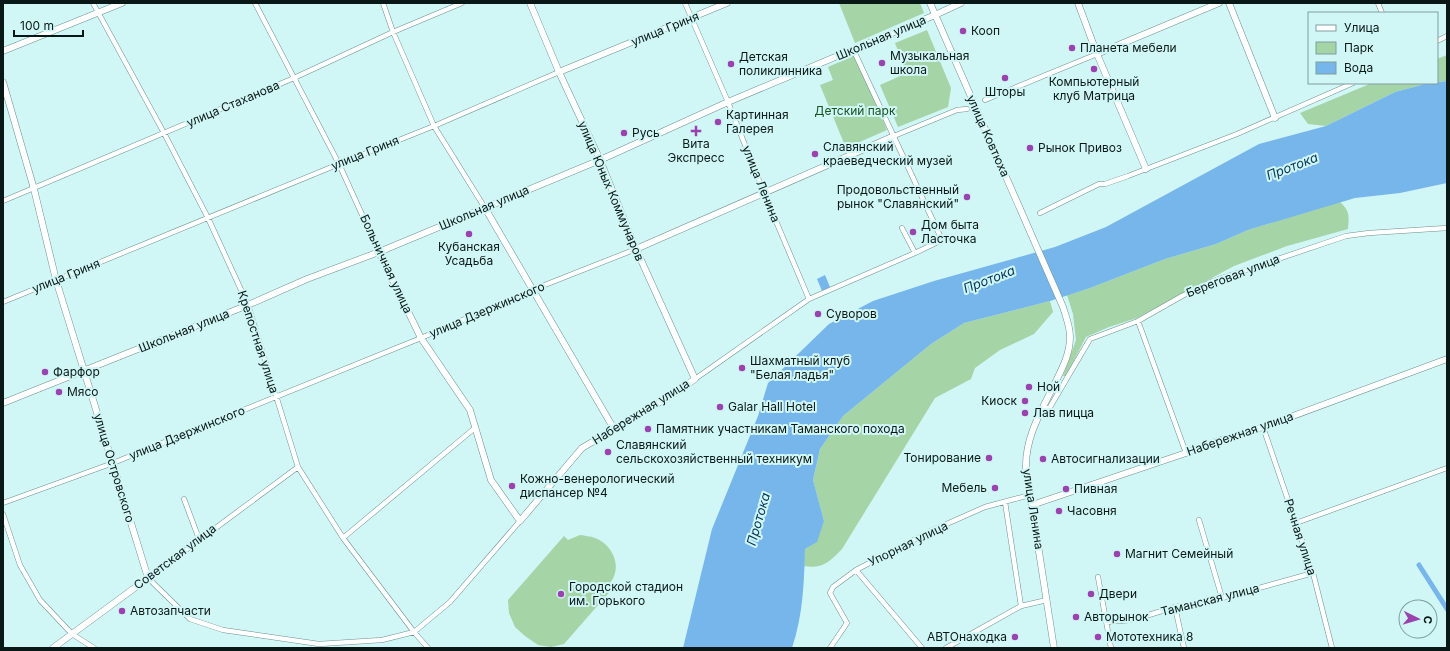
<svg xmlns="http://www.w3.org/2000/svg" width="1450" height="651" font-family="Inter,sans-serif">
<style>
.green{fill:#a5d4a6}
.water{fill:#77b6eb}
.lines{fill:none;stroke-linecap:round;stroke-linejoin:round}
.canal{stroke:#77b6eb;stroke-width:5}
.street-casing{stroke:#6e9191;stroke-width:5.5}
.secondary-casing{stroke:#6e9191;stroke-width:7}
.street{stroke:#fff;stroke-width:4.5}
.secondary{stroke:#fff;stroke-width:6}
.poi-dot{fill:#9b42ae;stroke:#d0f6f6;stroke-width:1.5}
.labels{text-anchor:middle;stroke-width:4;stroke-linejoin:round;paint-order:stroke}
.street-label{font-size:12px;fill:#091817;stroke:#d0f6f6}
.poi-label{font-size:12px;fill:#091817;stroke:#d0f6f6;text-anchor:start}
.park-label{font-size:12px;fill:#16531e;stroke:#d0f6f6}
.water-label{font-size:13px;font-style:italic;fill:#023557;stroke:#d0f6f6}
</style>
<rect width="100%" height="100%" fill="#d0f6f6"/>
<!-- green -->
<path class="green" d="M839,3H920L924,13L855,43Z
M927,30L951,88L948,107L898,127L880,85L907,73L895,43Z
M855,55L887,130L846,148L820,85L833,80L828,67Z
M1447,55V81L1437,82V59Z
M1372,83H1429L1395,92L1326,126L1308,124L1300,113Z
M1340,202C1350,211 1349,216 1348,229L1287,246L1234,266L1137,318L1109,327L1086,337L1066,376H1063L1076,340L1073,314L1067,295L1090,288L1165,259L1216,244L1248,230Z
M1050,301L1053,312L1034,334L1000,350L975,368L971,379L935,398L842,549C829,562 823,569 804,566L805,549L813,544L824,521L813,480L820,449L843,416L931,344L964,323Z
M580,535C585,536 590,536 595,538C614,545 623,569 609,584L613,588L564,644L551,647L538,645L525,636L515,627L509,613L508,600L564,536L568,540Z"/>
<!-- water -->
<path class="water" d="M1447,81V183L1400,193L1355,198L1248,230L1216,244L1165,259L1090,288L1050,301L964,323L931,344L843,416L820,449L813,480L824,521L817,542L805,549C804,584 803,615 792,648H683L712,529L758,416L768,383L829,324L873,301L934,281L1055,247L1106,227L1259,144L1326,126L1395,92L1429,83Z
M825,275L830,287L822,291L817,279Z"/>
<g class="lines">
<!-- canal -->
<path class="canal" d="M1419,565L1447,609"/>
<!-- street casing -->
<g class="street-casing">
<path id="street" d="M93,3L164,133L208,218L248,305L298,467L343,538L414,632L428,648
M255,3L339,164L379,252
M383,3L393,32L434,126L485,208
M685,3L728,102L764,193L809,299
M1378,3L1382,13
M1437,41L1447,36
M853,49L942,240L915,253L902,228
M985,100L1097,54
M894,136L957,110L967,109
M3,201L294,78L393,32L462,3
M1040,213L1099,184H1105L1128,176L1237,134L1353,83
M3,302L339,164L434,126L559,72
M1138,321L1186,453
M695,379L809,299L915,253
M1041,412L1050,407L1090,339L1138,321L1182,296L1213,281L1346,236L1369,233L1447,228
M1263,427L1313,573L1332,648
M298,467L148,578L190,619L223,630L319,644L382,640L414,632L450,602L520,521
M184,499L199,539
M1005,502L1021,606
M3,503L113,463L421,338L532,290L636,249
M3,514L20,565L40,600L72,634L94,648
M1199,520L1222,598
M1296,523L1447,468
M343,538L476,427
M856,570L922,648
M1098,577L1111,648
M1175,607L1184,648
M1106,622L1132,620L1175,607L1215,600L1313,573
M830,648L847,623L830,593L833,587L856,570L933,530L985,507L1030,495
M946,648L1021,606L1047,600"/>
</g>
<!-- secondary casing -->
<g class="secondary-casing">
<path id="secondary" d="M930,3L1063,307C1066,317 1070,326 1070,337C1070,353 1063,367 1056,381C1043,408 1025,436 1026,468L1054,648
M1078,3L1097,54L1146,169
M1229,3L1275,118
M3,51L122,3
M1097,54L1219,3
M559,72L727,3
M3,82L34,189L56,280L148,578L53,648
M485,208L614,429
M636,249L894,136
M379,252L421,338L470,410L491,480L520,521L582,448L677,392L695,379L636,249L600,160L559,72L530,3
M3,403L248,305L307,279L379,252L600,160L728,102L935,15L961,3
M1032,505L1186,453L1217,441L1263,427L1447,359"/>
</g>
<!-- street -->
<use href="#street" class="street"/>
<!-- secondary -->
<use href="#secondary" class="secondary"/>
</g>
<!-- markers -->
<g class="poi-dot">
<circle cx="963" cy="31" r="4"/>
<circle cx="1072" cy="48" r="4"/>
<circle cx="882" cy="63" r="4"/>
<circle cx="731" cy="64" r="4"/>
<circle cx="1094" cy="69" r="4"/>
<circle cx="1005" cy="78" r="4"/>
<circle cx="718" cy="122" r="4"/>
<path d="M694 125h4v4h4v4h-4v4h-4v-4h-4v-4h4z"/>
<circle cx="624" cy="133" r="4"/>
<circle cx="1030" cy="148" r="4"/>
<circle cx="815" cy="154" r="4"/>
<circle cx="967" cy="197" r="4"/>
<circle cx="913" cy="232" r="4"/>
<circle cx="469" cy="234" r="4"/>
<circle cx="818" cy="314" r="4"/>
<circle cx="742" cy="368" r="4"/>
<circle cx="45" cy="372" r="4"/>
<circle cx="1029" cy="387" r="4"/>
<circle cx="59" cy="392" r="4"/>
<circle cx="1025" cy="401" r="4"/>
<circle cx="720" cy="407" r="4"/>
<circle cx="1025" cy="413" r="4"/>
<circle cx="648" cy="429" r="4"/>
<circle cx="608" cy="452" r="4"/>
<circle cx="989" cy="458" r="4"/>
<circle cx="1043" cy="459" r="4"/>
<circle cx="512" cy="486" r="4"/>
<circle cx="995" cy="488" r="4"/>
<circle cx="1066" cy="489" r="4"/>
<circle cx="1059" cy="511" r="4"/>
<circle cx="1117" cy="554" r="4"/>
<circle cx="561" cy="594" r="4"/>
<circle cx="1091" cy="594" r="4"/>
<circle cx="122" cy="611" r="4"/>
<circle cx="1076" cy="617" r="4"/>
<circle cx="1015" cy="637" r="4"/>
<circle cx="1098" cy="637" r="4"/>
</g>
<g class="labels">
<!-- street labels -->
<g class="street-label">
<text transform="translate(665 29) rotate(-22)" y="4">улица Гриня</text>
<text transform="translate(881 38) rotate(-23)" y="4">Школьная улица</text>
<text transform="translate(233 104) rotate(-23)" y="4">улица Стаханова</text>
<text transform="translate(988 136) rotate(66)" y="4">улица Ковтюха</text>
<text transform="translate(365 153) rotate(-22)" y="4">улица Гриня</text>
<text transform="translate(761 184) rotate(68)" y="4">улица Ленина</text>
<text transform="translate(611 191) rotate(67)" y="4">улица Юных Коммунаров</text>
<text transform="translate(484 208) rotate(-23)" y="4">Школьная улица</text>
<text transform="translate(386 264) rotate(65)" y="4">Больничная улица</text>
<text transform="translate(66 276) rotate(-22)" y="4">улица Гриня</text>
<text transform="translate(1233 276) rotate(-21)" y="4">Береговая улица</text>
<text transform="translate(487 310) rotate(-23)" y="4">улица Дзержинского</text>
<text transform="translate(184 331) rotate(-22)" y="4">Школьная улица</text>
<text transform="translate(258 342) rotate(72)" y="4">Крепостная улица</text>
<text transform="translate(641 412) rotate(-32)" y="4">Набережная улица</text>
<text transform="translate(187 433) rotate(-22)" y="4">улица Дзержинского</text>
<text transform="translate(1240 434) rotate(-19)" y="4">Набережная улица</text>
<text transform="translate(114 468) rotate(73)" y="4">улица Островского</text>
<text transform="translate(1033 509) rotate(81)" y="4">улица Ленина</text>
<text transform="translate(1300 537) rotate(72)" y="4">Речная улица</text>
<text transform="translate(908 544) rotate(-26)" y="4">Упорная улица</text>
<text transform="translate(175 557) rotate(-37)" y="4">Советская улица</text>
<text transform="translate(1210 600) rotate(-14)" y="4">Таманская улица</text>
</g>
<!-- poi labels -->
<g class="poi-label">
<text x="971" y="35">Кооп</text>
<text x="1080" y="52">Планета мебели</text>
<text x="890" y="60">Музыкальная<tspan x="890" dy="14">школа</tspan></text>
<text x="739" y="61">Детская<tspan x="739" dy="14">поликлинника</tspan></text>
<text x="1094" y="86" text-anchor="middle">Компьютерный<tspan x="1094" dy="14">клуб Матрица</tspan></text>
<text x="1005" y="96" text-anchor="middle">Шторы</text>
<text x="726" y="119">Картинная<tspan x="726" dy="14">Галерея</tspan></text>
<text x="632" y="137">Русь</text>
<text x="696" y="148" text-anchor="middle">Вита<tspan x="696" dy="14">Экспресс</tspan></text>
<text x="823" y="151">Славянский<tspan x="823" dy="14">краеведческий музей</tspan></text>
<text x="1038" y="152">Рынок Привоз</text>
<text x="959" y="194" text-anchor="end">Продовольственный<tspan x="959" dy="14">рынок "Славянский"</tspan></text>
<text x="921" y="229">Дом быта<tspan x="921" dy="14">Ласточка</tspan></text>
<text x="469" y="251" text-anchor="middle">Кубанская<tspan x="469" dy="14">Усадьба</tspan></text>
<text x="826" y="318">Суворов</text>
<text x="750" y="365">Шахматный клуб<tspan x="750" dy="14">"Белая ладья"</tspan></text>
<text x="53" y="376">Фарфор</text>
<text x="1037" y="391">Ной</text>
<text x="67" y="396">Мясо</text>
<text x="1017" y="405" text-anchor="end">Киоск</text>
<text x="728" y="411">Galar Hall Hotel</text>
<text x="1033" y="417">Лав пицца</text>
<text x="656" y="433">Памятник участникам Таманского похода</text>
<text x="616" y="449">Славянский<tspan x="616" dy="14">сельскохозяйственный техникум</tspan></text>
<text x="981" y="462" text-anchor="end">Тонирование</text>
<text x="1051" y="463">Автосигнализации</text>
<text x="520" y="483">Кожно-венерологический<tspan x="520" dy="14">диспансер №4</tspan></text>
<text x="987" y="492" text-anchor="end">Мебель</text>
<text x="1074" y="493">Пивная</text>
<text x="1067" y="515">Часовня</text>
<text x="1125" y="558">Магнит Семейный</text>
<text x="569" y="591">Городской cтадион<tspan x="569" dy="14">им. Горького</tspan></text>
<text x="1099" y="598">Двери</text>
<text x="130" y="615">Автозапчасти</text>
<text x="1084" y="621">Авторынок</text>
<text x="1007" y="641" text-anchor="end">АВТОнаходка</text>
<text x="1106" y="641">Мототехника 8</text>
</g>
<!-- park labels -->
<g class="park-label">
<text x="855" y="115">Детский парк</text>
</g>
<!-- water labels -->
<g class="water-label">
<text transform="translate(1292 166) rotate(-21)" y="5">Протока</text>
<text transform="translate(989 279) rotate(-21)" y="5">Протока</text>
<text transform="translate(758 519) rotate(-74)" y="5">Протока</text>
</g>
</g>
<!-- border -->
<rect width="1450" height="651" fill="none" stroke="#091817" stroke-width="8"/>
<!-- legend -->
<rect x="1308" y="12" width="130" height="72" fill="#d0f6f6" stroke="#809d9d"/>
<rect x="1316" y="25" width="20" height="6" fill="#ffffff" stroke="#809d9d"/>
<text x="1344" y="32" font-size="12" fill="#091817">Улица</text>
<rect x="1316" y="42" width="20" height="12" fill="#a5d4a6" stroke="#809d9d"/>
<text x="1344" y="52" font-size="12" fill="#091817">Парк</text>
<rect x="1316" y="62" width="20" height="12" fill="#77b6eb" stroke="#809d9d"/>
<text x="1344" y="72" font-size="12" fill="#091817">Вода</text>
<!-- north arrow -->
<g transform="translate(1418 619) rotate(95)"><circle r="19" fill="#d0f6f6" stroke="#809d9d"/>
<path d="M0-3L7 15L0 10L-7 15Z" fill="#9b42ae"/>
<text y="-6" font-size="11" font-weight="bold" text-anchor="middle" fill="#091817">С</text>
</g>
<!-- scale -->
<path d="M14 30v6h69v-6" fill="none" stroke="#091817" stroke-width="2"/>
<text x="20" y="30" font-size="12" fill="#091817" stroke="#d0f6f6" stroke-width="3" paint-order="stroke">100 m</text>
</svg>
